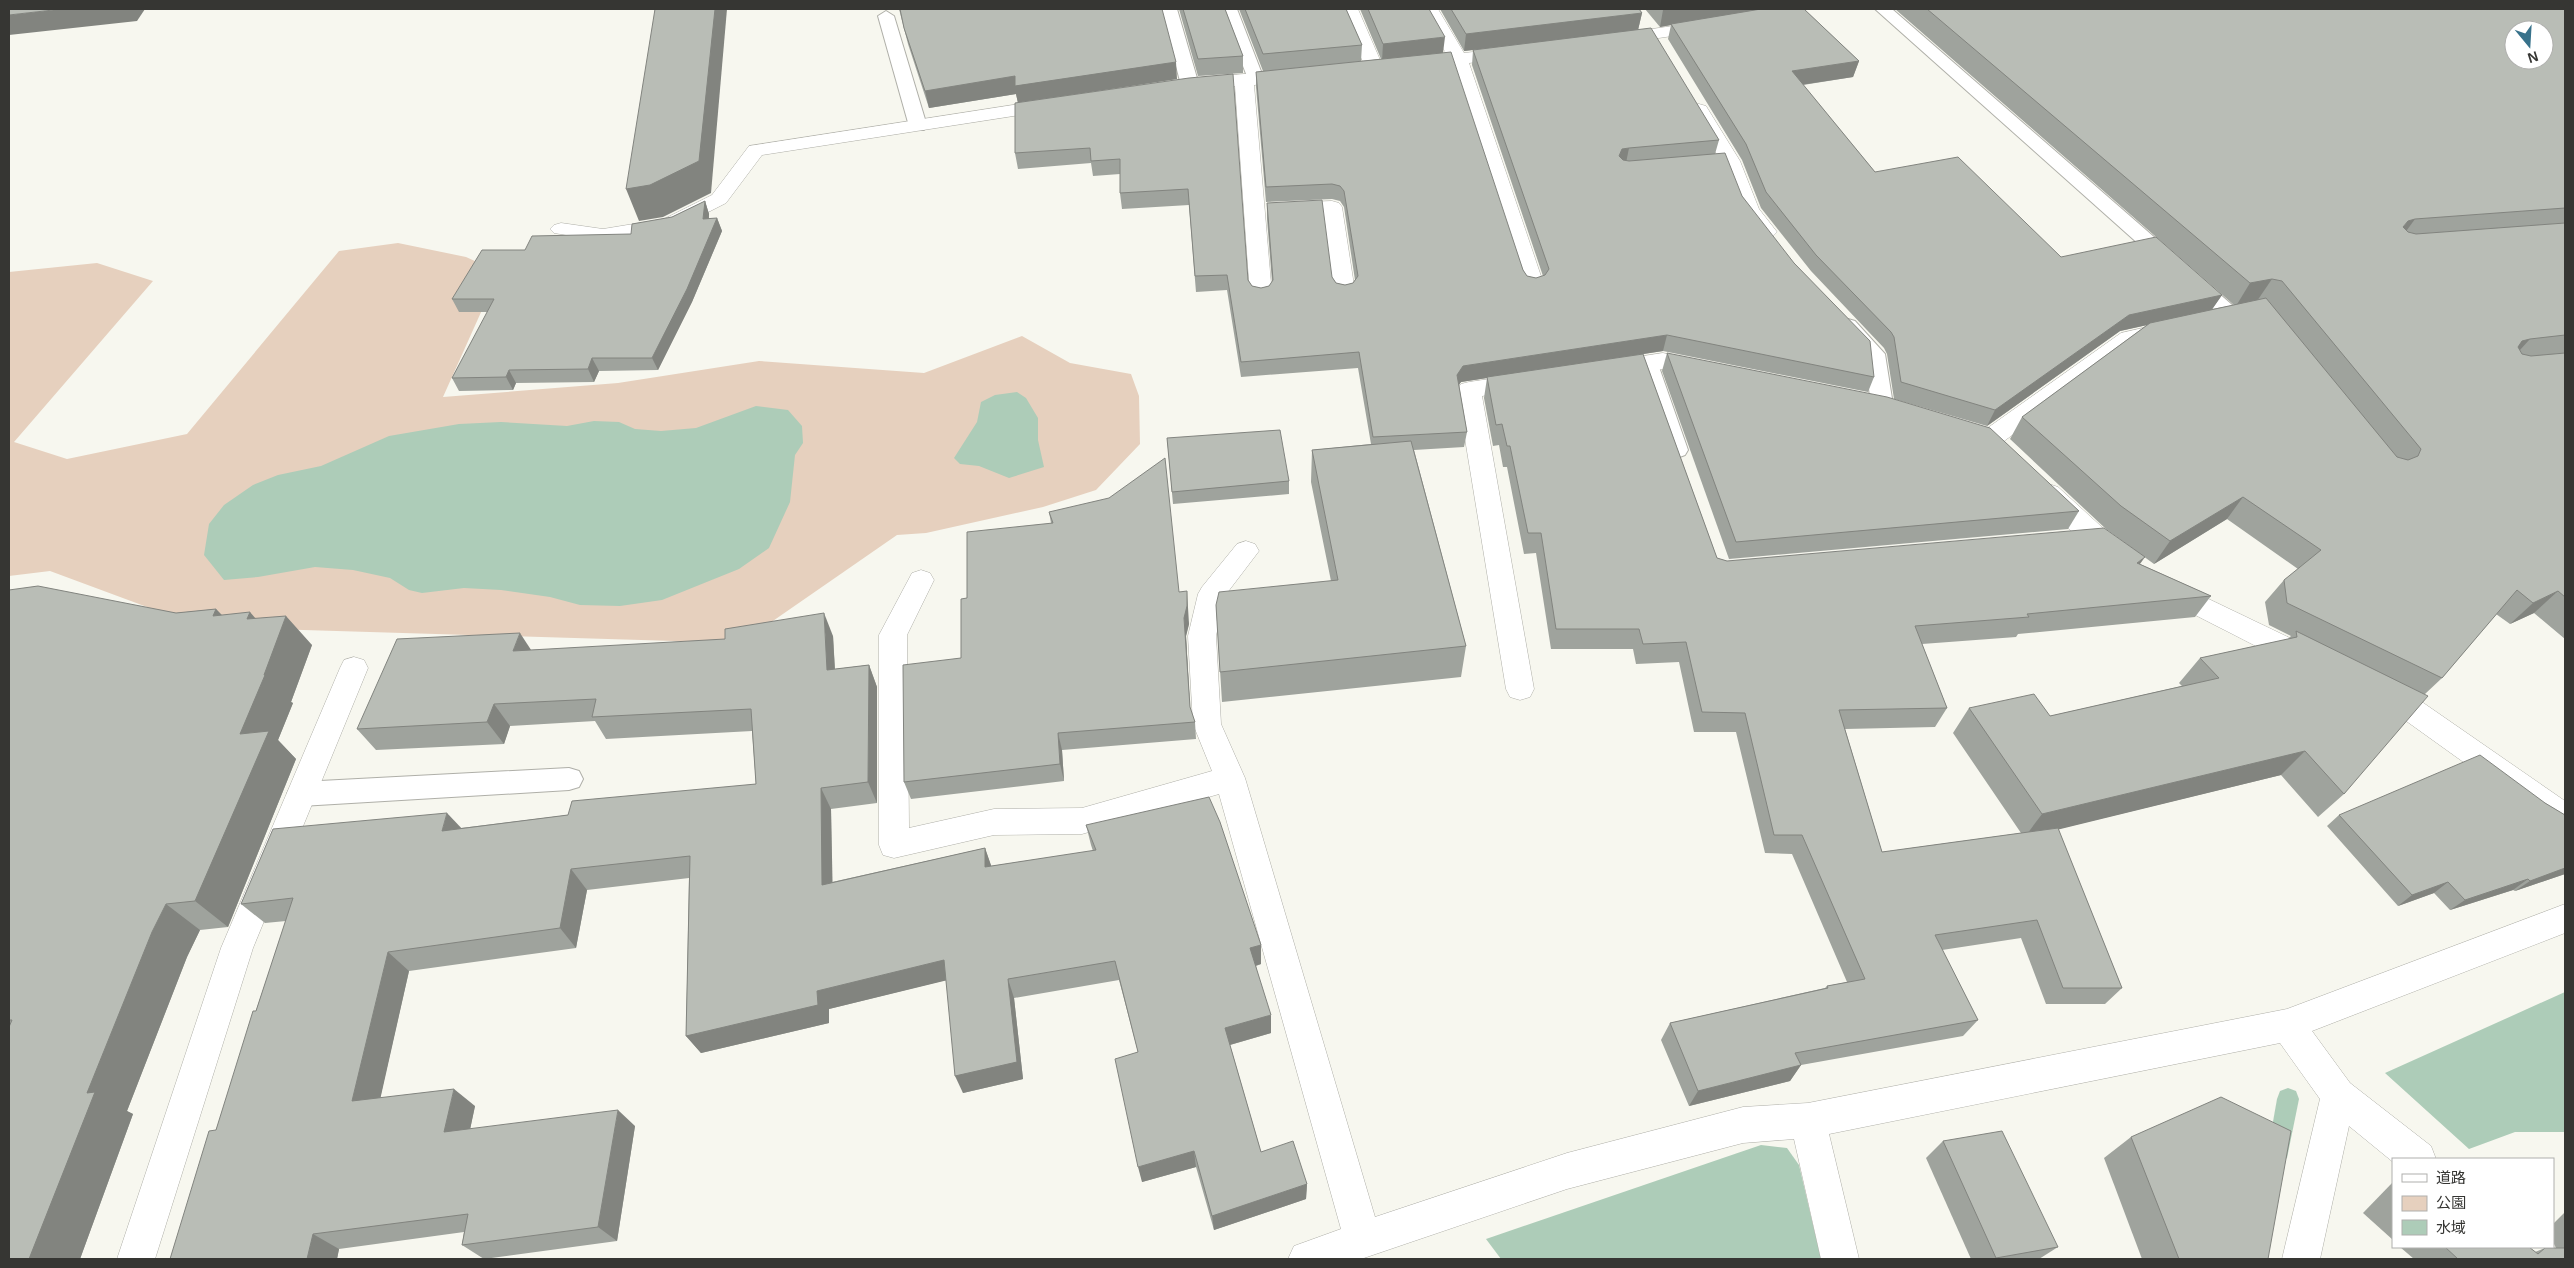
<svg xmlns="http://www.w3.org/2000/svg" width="2574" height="1268" font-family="Helvetica,'Noto Sans JP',sans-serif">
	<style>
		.green { fill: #e6d0be }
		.water { fill: #adccb8 }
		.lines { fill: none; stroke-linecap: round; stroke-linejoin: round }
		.stream { fill: #adccb8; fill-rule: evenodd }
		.service-casing { stroke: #afafa8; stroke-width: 2 }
		.minor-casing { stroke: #afafa8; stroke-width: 1 }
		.service { fill: #fff; fill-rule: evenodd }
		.minor { fill: #fff; fill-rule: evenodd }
		.wall { fill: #9fa39d }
		.shaded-wall { fill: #82847f }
		.building { fill: #b9bdb6; stroke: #82847f; fill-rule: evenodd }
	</style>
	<rect width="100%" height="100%" fill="#f7f7ef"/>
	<path class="green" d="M398,243L466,257L499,272L443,397L618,383L759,361L924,373L1022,336L1070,363L1131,374L1139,396L1140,444L1096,490L1043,507L926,533L897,535L741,643L201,627L50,571L9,576V272L97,263L153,281L14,442L67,459L187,434L339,251Z"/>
	<g class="water">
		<path d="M1017,392L1026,398L1038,418V440L1044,467L1009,478L979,466L960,464L954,458L977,422L981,402L995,395Z"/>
		<path d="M756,406L788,410L802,426L803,443L795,455L790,502L769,548L739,569L662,600L620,606L580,605L550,597L501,590L464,588L422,593L409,590L390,578L353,570L315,567L258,577L224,580L204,555L209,524L224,505L253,485L278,475L321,466L389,436L459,424L501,422L567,426L594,421L619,422L635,429L661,431L696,428Z"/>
		<path d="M2565,992V1132H2515L2469,1149L2385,1073Z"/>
		<path d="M1761,1145L1787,1148L1799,1165L1821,1259H1501L1486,1239Z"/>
	</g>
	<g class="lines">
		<path class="stream" d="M2288,1088L2296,1091L2299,1099L2287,1158L2279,1161L2271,1158L2268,1150L2277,1099L2280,1091Z"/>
		<defs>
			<g id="service">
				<path d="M1161,9H1177L1199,85L1196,89H1184L1181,85Z"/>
				<path d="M1221,9H1237L1264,79L1262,83H1250L1248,79Z"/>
				<path d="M1875,9H1892L2239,311L2242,316L2239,321L2232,322L2225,321Z"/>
				<path d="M886,11L894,16L927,126L924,130H912L909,126L878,16Z"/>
				<path d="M1848,319L1855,321L1885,354L1893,405L1890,410L1882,412L1874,410L1871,405L1865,356L1838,326L1841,321Z"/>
				<path d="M1647,357L1654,359L1658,364L1688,450L1685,455L1677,458L1669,455L1666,450L1636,364L1640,359Z"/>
				<path d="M569,768L579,771L583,779L579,787L569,790L301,806L291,802L287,794L291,786L301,782Z"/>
			</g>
			<g id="minor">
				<path d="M1340,9H1358L1384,69L1382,73H1368L1366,69Z"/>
				<path d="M1420,9H1438L1464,53L1509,48L1515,49L1518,53L1515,57L1509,58L1469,63L1544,285L1541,290L1533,292L1525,290L1522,285L1451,65L1417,70L1410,68L1408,64L1410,60L1447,55Z"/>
				<path d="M1707,21L1713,22L1716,26L1713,30L1618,44L1612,43L1609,39L1612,35L1618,34Z"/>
				<path d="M1292,70L1299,72L1301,76L1299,80L1254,85L1272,295L1269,300L1261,302L1253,300L1250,295L1235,86L1196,90L1189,88L1187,84L1189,80L1196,78Z"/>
				<path d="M1052,99L1059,101L1062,105L1059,109L762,155L726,203L677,228L603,241L554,233L550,229L554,225L561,223L603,229L664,219L712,195L749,146Z"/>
				<path d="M1699,104L1706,106L1740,161L1759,209L1777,232L1773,236C1743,244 1730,181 1720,160C1711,143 1699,127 1689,110L1692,106Z"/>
				<path d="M1332,201L1339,203L1342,207L1355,292L1352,297L1344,299L1336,297L1333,292L1323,214L1279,213L1276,209L1279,205L1286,203Z"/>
				<path d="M2165,323L2173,325L2176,330L2173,335L2136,344L2000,444L1991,446L1982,444L1979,438L1982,432L2121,333Z"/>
				<path d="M1663,353L1709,364L1713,369L1709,374L1701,377L1663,369L1611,377L1603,374L1599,369L1603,364L1611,361Z"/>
				<path d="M1524,374L1532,376L1536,382L1532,388L1482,396L1534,689L1530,697L1520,700L1510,697L1506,689L1457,390L1461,384L1469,382Z"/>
				<path d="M2049,484L2058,487L2105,530L2125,545L2129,552L2125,559C2119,561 2113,562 2107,559C2082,546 2060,519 2040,499L2036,493L2040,487Z"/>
				<path d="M1246,541L1255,544L1259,551L1224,597L1216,636L1221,724L1245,778L1375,1217L1567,1153L1743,1107L1808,1103L2287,1009L2565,904V933L2312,1031L2350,1083L2431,1146L2436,1159H2393V1162L2349,1126L2320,1259H2282L2320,1099L2280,1043L1829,1134L1859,1259H1821L1794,1139L1743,1143L1567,1189L1361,1259H1288L1294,1246L1341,1229L1219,794L1082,834L994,835L894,858L883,855L879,845V635L912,573L921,570L930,573L934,580L907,635L909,828L994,809L1082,808L1212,771L1193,724L1188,636L1198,594L1202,587L1237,544Z"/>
				<path d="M2169,580L2317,651L2321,659L2317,667L2307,670L2297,667L2160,597L2156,590L2160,583Z"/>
				<path d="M354,657L364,660L368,668L253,948L155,1259H117L221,948L340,668L344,660Z"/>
				<path d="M2380,683L2422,702L2565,801V831L2554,827L2402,718L2370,702L2366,694L2370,686Z"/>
			</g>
		</defs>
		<use href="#service" class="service-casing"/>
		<use href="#minor" class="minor-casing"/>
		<use href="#service" class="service"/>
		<use href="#minor" class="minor"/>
	</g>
	<g class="wall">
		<path d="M899,9L1177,79L1018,103L1016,94L929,108L908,44Z"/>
		<path d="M1179,9H1225L1243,56V73L1198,76Z"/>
		<path d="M1239,9H1346L1362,45L1361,61L1381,59L1360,9H1429L1443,53L1523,270L1527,276L1536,278L1543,276L1472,65L1473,50L1464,51L1440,9H1639L1642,13L1638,30L1719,140L1715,154L1742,196L1874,377L1868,392L1663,351L1643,354L1717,558L1727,561L2140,564L2211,596L2195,617L2018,634L2016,637L1922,644L1947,708L1935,727L1845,729L1882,852L2021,833L1953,733L1969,708L2050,716L2182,686L2179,683L2200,658L2288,639L2291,636L2269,625L2265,602L2284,580L2298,569L2227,519L2154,564L2106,529L2010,439L2022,417L2147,325L2120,331L1987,426L1894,399L1887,354L1884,348L1811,271L1761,208L1742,160L1668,39L1671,25L1660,27L1645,9H1804L1859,61L1853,77L1803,85L1875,172L2061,257L2222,295L2212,309L2234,305L1895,9H2565V639L2534,613L2510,624L2496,614L2442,678L2425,694L2344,794L2318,817L2281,775L2058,829L2122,988L2105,1004H2046L2021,938L1942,950L1978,1020L1963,1036L1801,1065L1790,1081L1689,1106L1661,1040L1670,1023L1825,988L1827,986L1847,982L1792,854L1765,853L1736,732H1694L1679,662L1636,664L1633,649H1551L1536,553L1524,554L1507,467H1503L1499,445L1493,446L1484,398L1487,378L1461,382L1459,385L1467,432L1464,447L1414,450L1466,646L1461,677L1222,702L1216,605L1331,581L1311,482L1312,450L1371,444L1358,368L1241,377L1227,290L1196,292L1189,205L1122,209L1120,193V174L1093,176L1091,163L1018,169L1015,153L1189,78L1248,280L1252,286L1261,288L1269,286L1272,282L1267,219V203L1332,277L1336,283L1345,285L1353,283L1355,280L1344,207L1340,201L1332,199L1266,202L1256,87V72L1263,71Z"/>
		<path d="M705,201L709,214V219L717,218L722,231L692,302L658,370L599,371L594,382L516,383L513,390L459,391L452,378L488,312H459L452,299L525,250L631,234L672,217Z"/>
		<path d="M1667,353L2079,511L2068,529L1729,559L1662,371Z"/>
		<path d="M1167,438L1289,481V494L1173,504Z"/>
		<path d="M1049,512L1179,592L1189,624L1186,636L1190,709L1195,722L1196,739L1062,750L1064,781L911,799L904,782L961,658L967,598L1051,523Z"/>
		<path d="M9,590L176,613L216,609L222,615L256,619L312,645L291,702L293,703L278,740L296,759L228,927L200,930L187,957L127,1111L133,1114L80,1259H9Z"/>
		<path d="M833,636L835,669L869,665L877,687V803L831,809L832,882L985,848L991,866L1093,851L1091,845L1086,825L1261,945V964L1256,966L1271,1033L1230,1045L1261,1152L1307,1184L1306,1199L1214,1230L1196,1167L1142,1182L1138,1052L1119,980L1014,998L1023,1079L963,1093L946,980L829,1009V1023L701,1053L686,1036L689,878L587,890L576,948L409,971L380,1098L475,1106L470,1129L635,1126L617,1241L484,1259L462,1245L464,1232L339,1249L337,1259H170L216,1130L286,921L265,923L241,904L461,828L568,815L756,784L752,731L606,739L595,721L510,726L504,744L376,750L357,729L531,650Z"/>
		<path d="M2545,803L2565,815V874L2515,891L2513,890L2450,910L2434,893L2398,906L2327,826L2339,815Z"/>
		<path d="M2131,1137L2268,1259H2142L2104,1158Z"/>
		<path d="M1943,1141L2058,1247L2039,1259H1971L1926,1158Z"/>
		<path d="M2393,1182V1240L2363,1213Z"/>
		<path d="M2565,1212V1259H2414L2400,1247H2529L2535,1252L2545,1248H2556L2554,1244H2553V1224Z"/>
	</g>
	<g class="shaded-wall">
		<path d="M62,9H145L137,21L9,35V15Z"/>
		<path d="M715,9H727L711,193L663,217L639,221L626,189Z"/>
		<path d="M1673,9H1772L1671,24V25L1660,27L1663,10Z"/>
		<path d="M1642,13L1638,30L1464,51L1466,34Z"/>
		<path d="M1445,37L1443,53L1382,61L1383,44Z"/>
		<path d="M1859,61L1853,77L1787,87L1792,71Z"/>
		<path d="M1176,62L1177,79L1018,103L1016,94L929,108L925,91L1015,76Z"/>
		<path d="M1629,148L1626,163L1619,156L1622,149Z"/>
		<path d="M705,201L709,214L708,232L703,219Z"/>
		<path d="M717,218L722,231L692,302L658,370L652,358Z"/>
		<path d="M2415,219L2399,241L2391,243L2408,221Z"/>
		<path d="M2272,279L2257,301L2236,306L2250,283Z"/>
		<path d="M2222,295L2211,311L2120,331L1987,426L1995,410L2129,315Z"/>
		<path d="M1667,335L1663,351L1461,382L1455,390L1457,375L1463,366Z"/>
		<path d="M2530,339L2510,361L2503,364L2522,341Z"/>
		<path d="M592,358L599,371L594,382L588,369Z"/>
		<path d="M509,370L516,383L513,390L506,377Z"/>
		<path d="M2243,497L2227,519L2154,564L2170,541Z"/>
		<path d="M2145,557L2130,578L2137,563Z"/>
		<path d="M1187,591L1189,624L1186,636L1191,724L1184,618Z"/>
		<path d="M2558,591L2534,613L2510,624L2533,603Z"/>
		<path d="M216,609L243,638L213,616Z"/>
		<path d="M250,612L276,642L286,616L312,645L291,702L293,703L278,740L296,759L228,927L195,901L240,734L264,675L247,619Z"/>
		<path d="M824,613L833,636L836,692L827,670Z"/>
		<path d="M520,633L535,656L513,651Z"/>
		<path d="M869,665L877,687V803L868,782Z"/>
		<path d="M494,704L510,726L504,744L487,722Z"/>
		<path d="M1058,733L1062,750L1064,781L1060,764Z"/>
		<path d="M2305,751L2281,775L2024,838L2042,814Z"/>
		<path d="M821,788L831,809L833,905L822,885Z"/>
		<path d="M447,813L466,833L442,831Z"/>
		<path d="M985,848L992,868L985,867Z"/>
		<path d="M2565,868V874L2515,891L2530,881Z"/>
		<path d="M571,869L587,890L576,948L560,928Z"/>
		<path d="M2528,879L2513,890L2450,910L2465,900Z"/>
		<path d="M2448,882L2434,893L2398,906L2412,895Z"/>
		<path d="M166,904L200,930L187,957L127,1111L133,1114L80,1259H29L87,1093L152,932Z"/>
		<path d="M1261,945V964L1251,967L1250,948Z"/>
		<path d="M388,952L409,971L376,1118L352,1101Z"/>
		<path d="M944,960L952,979L829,1009V1023L701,1053L686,1036L817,991Z"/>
		<path d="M1008,979L1014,998L1023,1079L963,1093L955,1076Z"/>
		<path d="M1271,1015V1033L1226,1046L1225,1028Z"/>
		<path d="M1801,1065L1790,1081L1689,1106L1698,1091Z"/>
		<path d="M454,1089L475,1106L466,1149L444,1132Z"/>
		<path d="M618,1110L635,1126L617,1241L598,1227Z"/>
		<path d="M1194,1151L1196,1167L1142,1182L1138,1167Z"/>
		<path d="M1307,1184L1306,1199L1214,1230L1212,1216Z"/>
		<path d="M313,1234L339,1249L337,1259H307Z"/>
	</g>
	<g class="building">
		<path d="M9,9H62L9,15Z"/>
		<path d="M655,9H715L699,161L650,185L626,189Z"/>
		<path d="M900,9H1162L1176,62L1015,86V76L925,91L904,28Z"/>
		<path d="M1183,9H1225L1243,56L1198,59Z"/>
		<path d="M1245,9H1346L1362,45L1263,54Z"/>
		<path d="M1368,9H1429L1445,37L1383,44Z"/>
		<path d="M1451,9H1639L1642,13L1466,34Z"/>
		<path d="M1761,9H1804L1859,61L1792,71L1875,172L1958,157L2061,257L2156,237L2222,295L2129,315L1995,410L1901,382L1894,337L1891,332L1816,255L1766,192L1746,144L1671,24Z"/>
		<path d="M1927,9H2565V208L2415,219L2408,221L2403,227L2408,232L2416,234L2565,223V335L2530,339L2522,341L2518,347L2522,354L2531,356L2565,353V597L2558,591L2533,603L2517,590L2442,678L2287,603L2284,580L2321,550L2243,497L2170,541L2121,506L2022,417L2150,323L2266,298L2397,457L2408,460L2418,456L2421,449L2282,281L2272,279L2250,283ZM2514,30H2544V60H2514Z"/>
		<path d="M1651,28L1719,140L1629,148L1622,149L1619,156L1623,160L1629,161L1725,153L1742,196L1794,263L1870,341L1874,377L1667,335L1463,366L1457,375L1467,432L1373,437L1359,352L1241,362L1227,275L1195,276L1188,189L1120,193V159L1091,161L1090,148L1015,153V103L1189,78L1233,74L1248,280L1252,286L1261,288L1269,286L1273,280L1267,203L1322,200L1332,277L1336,283L1345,285L1353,283L1358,276L1344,191L1340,186L1332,184L1266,187L1256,72L1451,52L1523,270L1527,276L1536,278L1545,275L1549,269L1473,50Z"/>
		<path d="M705,201L703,219L717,218L687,289L652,358H592L588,369L509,370L506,377L452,378L494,299H452L482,250H525L532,236L631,234L632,224L672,217Z"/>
		<path d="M1667,353L1887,397L1990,428L2079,511L1736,542Z"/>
		<path d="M1643,354L1717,558L1727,561L2104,528L2145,557L2137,563L2211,596L2027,614L2029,617L1915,626L1947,708L1839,710L1882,852L2058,828L2122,988H2063L2037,920L1935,935L1978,1020L1795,1053L1801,1065L1698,1091L1670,1023L1828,988L1827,986L1865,979L1802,835H1774L1745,713L1702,712L1686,642L1643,644L1639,629H1556L1541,533H1528L1510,446H1507L1502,424L1496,425L1487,377Z"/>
		<path d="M1280,430L1289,481L1172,492L1167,438Z"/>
		<path d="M1411,441L1466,646L1220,672L1216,605L1219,592L1338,580L1312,450Z"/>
		<path d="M1165,458L1179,592L1187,591V606L1184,618L1190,707L1195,722L1058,733L1060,764L904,782L903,665L961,658V599L967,598V532L1053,523L1049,512L1109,498Z"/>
		<path d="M38,586L176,613L216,609L213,616L250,612L247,619L286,616L264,675H265L240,734L269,731L195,901L166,904L152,932L87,1093L95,1092L29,1259H9V1027L12,1020H9V590Z"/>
		<path d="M824,613L827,670L869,665L868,782L821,788L822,885L985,848V867L1096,850L1086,825L1209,797L1220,822L1261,945L1250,948L1271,1015L1225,1028L1261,1152L1293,1141L1307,1184L1212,1216L1194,1151L1138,1167L1115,1059L1138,1052L1115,961L1008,979L1017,1062L955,1076L944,960L817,991L818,1005L686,1036L690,856L571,869L560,928L388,952L352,1101L454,1089L444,1132L618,1110L598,1227L462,1245L468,1214L313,1234L307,1259H170L209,1131L216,1130L253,1011H256L293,898L241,904L273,829L447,813L442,831L568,815L572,801L756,784L751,709L592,717L596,699L494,704L487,722L357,729L397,639L520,633L513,651L725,639V629Z"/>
		<path d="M2296,631L2428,696L2344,794L2305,751L2042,814L1969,708L2034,694L2050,716L2219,678L2200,658L2297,637Z"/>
		<path d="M2480,755L2545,803L2565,815V868L2530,881L2528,879L2465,900L2448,882L2412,895L2339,815Z"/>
		<path d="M2221,1097L2291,1131L2268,1259H2179L2131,1137Z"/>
		<path d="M2002,1131L2058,1247L1996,1258L1943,1141Z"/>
		<path d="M2445,1247H2529L2538,1254L2545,1248H2565V1259H2458Z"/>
	</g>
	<rect width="2574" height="1268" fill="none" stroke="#363633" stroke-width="20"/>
	<rect x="2392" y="1158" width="162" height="90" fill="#ffffff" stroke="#afafad"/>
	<rect x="2402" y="1174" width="25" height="8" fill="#ffffff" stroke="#afafad"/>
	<text x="2436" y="1183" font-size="15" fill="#363633">道路</text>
	<rect x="2402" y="1196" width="25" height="15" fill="#e6d0be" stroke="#afafad"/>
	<text x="2436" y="1208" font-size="15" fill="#363633">公園</text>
	<rect x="2402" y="1220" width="25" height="15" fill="#adccb8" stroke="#afafad"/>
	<text x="2436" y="1233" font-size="15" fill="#363633">水域</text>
	<g transform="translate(2529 45) rotate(162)"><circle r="24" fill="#ffffff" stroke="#afafad"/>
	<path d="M0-4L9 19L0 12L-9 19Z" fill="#38728b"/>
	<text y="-8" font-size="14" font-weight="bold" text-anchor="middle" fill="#363633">N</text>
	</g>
</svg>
